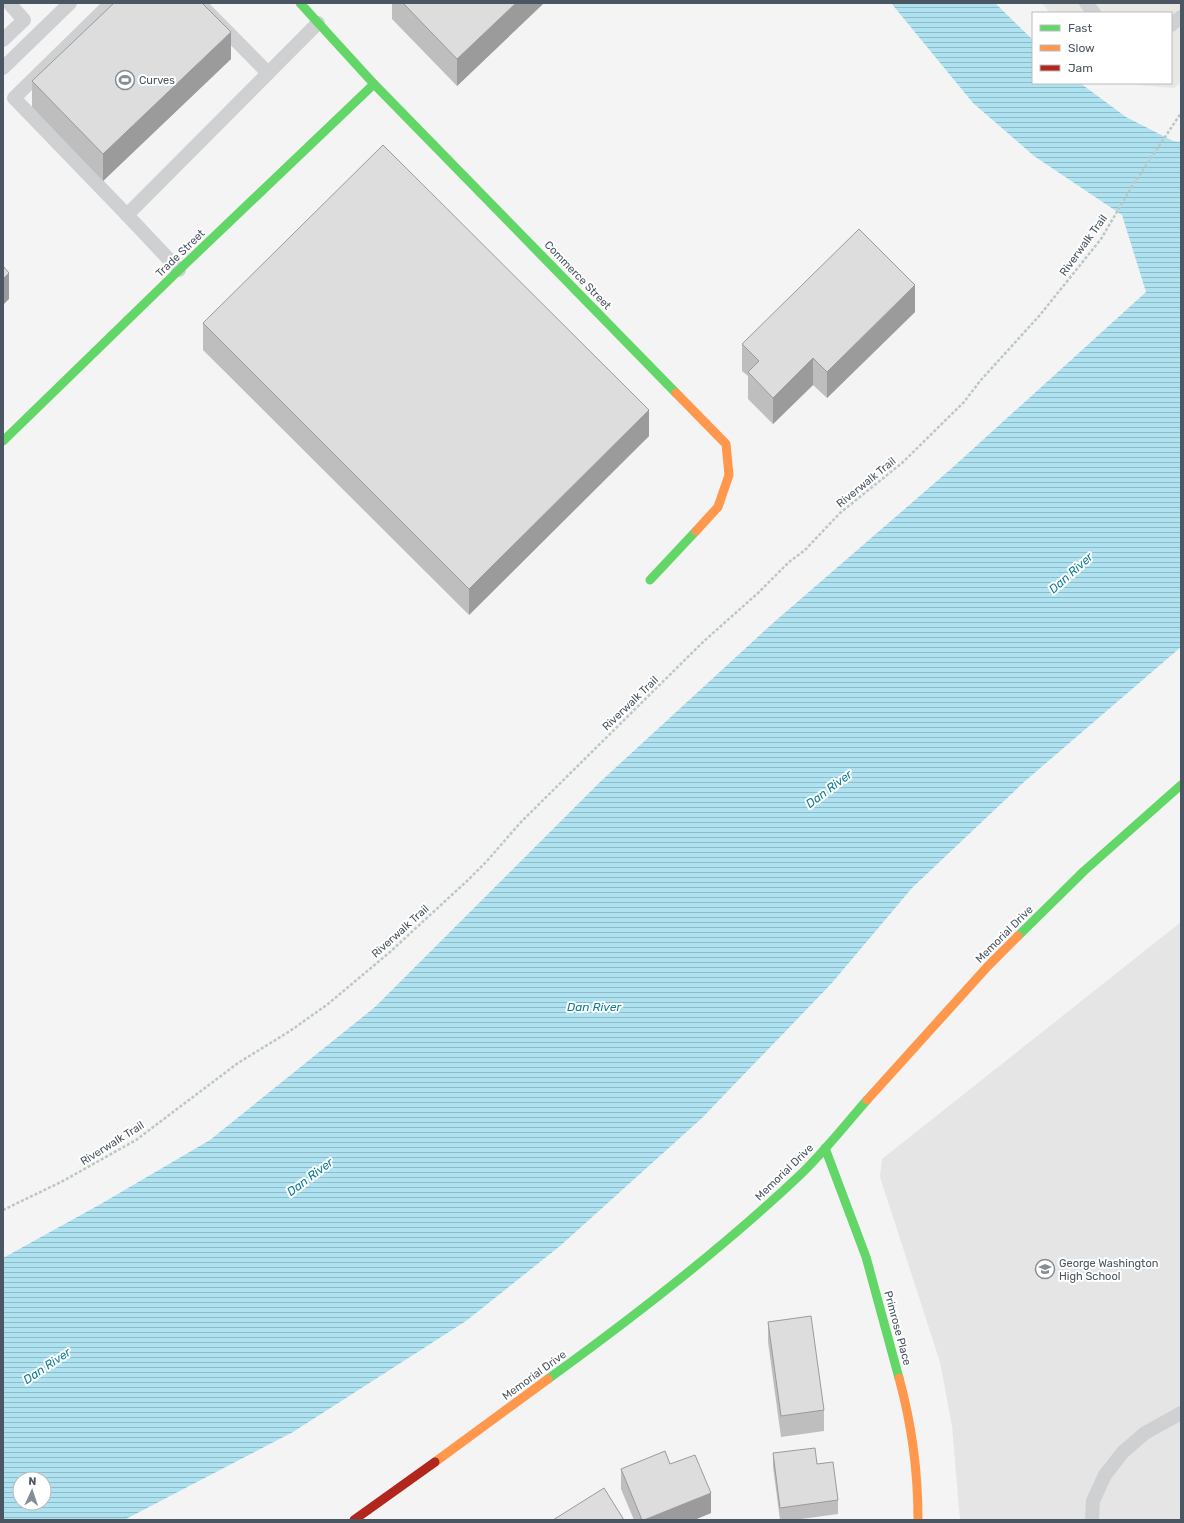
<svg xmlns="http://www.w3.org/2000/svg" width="1184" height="1523" font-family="Rubik,sans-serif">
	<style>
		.commercial { fill: #e8e7e3 }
		.education { fill: #e6e5e6 }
		.water { fill: url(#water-rules); fill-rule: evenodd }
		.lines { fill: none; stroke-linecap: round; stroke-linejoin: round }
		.path { stroke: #bcc7c4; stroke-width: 2.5; stroke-dasharray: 3 2; stroke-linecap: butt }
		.lane { stroke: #ced0d2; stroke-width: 14 }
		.fast { stroke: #63d668; stroke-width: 9 }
		.slow { stroke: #ff974d; stroke-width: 9 }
		.jam { stroke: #b3261e; stroke-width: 9 }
		.wall { fill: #bebebf }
		.shaded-wall { fill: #9b9b9b }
		.building { fill: #ddddde; stroke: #9b9b9b }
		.labels { text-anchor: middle; stroke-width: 4; stroke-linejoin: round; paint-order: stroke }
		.poi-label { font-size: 11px; fill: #4a5661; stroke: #fff; text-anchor: start }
		.street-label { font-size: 11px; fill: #4a5661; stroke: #fff }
		.water-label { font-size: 12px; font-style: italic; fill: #0c7c9b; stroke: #fff }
	</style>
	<defs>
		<pattern id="water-rules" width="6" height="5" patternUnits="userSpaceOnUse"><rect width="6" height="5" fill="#aee2f0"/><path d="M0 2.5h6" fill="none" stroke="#90bac6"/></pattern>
	</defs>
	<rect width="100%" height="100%" fill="#f4f4f4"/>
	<path class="commercial" d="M1042,3H1181V82L1174,88L1137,85L1134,83H1171V13H1050Z"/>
	<path class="education" d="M1181,922V1520H960L952,1426L940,1362L880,1177L882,1159Z"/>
	<path class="water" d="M891,3H995L1033,40V83H1080L1126,117L1173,141L1181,142V647L1024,782L912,888L831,984L702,1118L560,1246L466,1321L293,1432L124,1520H3V1258L99,1205L210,1140L375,1007L600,782L773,623L952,468L1146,292L1122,215L1034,156L973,103ZM20,1479H44V1503H20Z"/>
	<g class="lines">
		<path class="path" d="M3,1210L63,1181L136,1140L238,1063L290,1031L328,1004L390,952L468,880L486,862L521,822L703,642L758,593L789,562L805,550L840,513L902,463L964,402L980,381L1040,315L1101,239L1131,188L1181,113"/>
		<g class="lane">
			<path d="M111,3L14,98L127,215L318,23"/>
			<path d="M199,3L268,73"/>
			<path d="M1086,3L1094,13"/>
			<path d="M1171,25L1181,17"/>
			<path d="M3,40L24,20L9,3"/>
			<path d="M3,68L70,3"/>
			<path d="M127,215L179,270"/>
			<path d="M1092,1520L1093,1501L1105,1475L1123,1452L1145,1433L1181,1413"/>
		</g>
		<g class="fast">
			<path d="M300,3L374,84L676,393"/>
			<path d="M3,441L179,270L374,84"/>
			<path d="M650,580L696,531"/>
			<path d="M1018,936L1084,871L1181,785"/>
			<path d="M825,1148L866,1257L899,1378"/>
			<path d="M548,1379C635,1316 722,1249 800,1175C824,1152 845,1125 867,1100"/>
		</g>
		<g class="slow">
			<path d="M676,393L726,444L729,475L718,507L696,531"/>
			<path d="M867,1100L988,966L1018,936"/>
			<path d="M899,1378C912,1425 918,1472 918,1520"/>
			<path d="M435,1462L548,1379"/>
		</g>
		<path class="jam" d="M354,1520L435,1462"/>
	</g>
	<g class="wall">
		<path d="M392,3H544L457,86L392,19Z"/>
		<path d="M231,59L103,181L32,107V81Z"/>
		<path d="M915,312L827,398L813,385L773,424L748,399V376L742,371V344Z"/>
		<path d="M203,323L649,436L469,615L203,350Z"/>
		<path d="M768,1322L824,1410V1431L781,1437L768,1342Z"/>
		<path d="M773,1453L817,1464L838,1500V1514L794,1520H780L773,1467Z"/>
		<path d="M670,1464L711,1513L694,1520H634L621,1489V1469Z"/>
	</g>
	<g class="shaded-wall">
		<path d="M516,3H544L457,86V59Z"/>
		<path d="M231,32V59L103,181V154Z"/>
		<path d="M9,273V299L3,305V279Z"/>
		<path d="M915,285V312L827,398V372Z"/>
		<path d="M813,358V385L773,424V398Z"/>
		<path d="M649,410V436L469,615V589Z"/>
		<path d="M711,1493V1513L694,1520H644Z"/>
	</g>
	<g class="building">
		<path d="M114,3H202L231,32L103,154L32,81Z"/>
		<path d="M403,3H516L457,59Z"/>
		<path d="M383,145L649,410L469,589L203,323Z"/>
		<path d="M859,229L915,285L827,372L813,358L773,398L748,372L759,361L742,344Z"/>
		<path d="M3,266L9,273L3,279Z"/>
		<path d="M811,1316L824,1410L781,1416L768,1322Z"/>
		<path d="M815,1448L817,1464L833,1462L838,1500L780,1508L773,1453Z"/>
		<path d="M665,1451L670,1464L695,1455L711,1493L644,1520H642L621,1469Z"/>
		<path d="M604,1488L624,1520H553Z"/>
	</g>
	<defs>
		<symbol id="stadium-ring" viewBox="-11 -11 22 22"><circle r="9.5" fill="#fff" stroke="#868d94" stroke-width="1.5"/><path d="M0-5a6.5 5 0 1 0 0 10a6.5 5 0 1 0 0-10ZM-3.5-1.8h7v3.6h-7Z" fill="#868d94"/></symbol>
		<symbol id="school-ring" viewBox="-11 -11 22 22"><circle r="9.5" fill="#fff" stroke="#868d94" stroke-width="1.5"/><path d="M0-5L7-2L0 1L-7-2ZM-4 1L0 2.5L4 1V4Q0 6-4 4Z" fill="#868d94"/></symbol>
	</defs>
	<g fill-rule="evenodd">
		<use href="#stadium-ring" x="114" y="69" width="22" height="22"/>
		<use href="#school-ring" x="1034" y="1258" width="22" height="22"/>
	</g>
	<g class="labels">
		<g class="poi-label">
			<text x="139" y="84">Curves</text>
			<text x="1059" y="1267">George Washington<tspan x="1059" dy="13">High School</tspan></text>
		</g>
		<g class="street-label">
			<text transform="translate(1083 245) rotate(-54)" y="4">Riverwalk Trail</text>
			<text transform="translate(180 253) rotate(-44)" y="4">Trade Street</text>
			<text transform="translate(578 275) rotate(46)" y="4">Commerce Street</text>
			<text transform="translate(866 482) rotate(-39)" y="4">Riverwalk Trail</text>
			<text transform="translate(630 703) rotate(-44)" y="4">Riverwalk Trail</text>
			<text transform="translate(400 931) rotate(-42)" y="4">Riverwalk Trail</text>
			<text transform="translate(1004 934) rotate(-45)" y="4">Memorial Drive</text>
			<text transform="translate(112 1143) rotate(-32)" y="4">Riverwalk Trail</text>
			<text transform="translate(784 1172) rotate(-44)" y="4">Memorial Drive</text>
			<text transform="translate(898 1328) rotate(75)" y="4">Primrose Place</text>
			<text transform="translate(534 1375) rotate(-36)" y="4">Memorial Drive</text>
		</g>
		<g class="water-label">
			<text transform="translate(1071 573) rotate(-42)" y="4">Dan River</text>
			<text transform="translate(829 789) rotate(-37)" y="4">Dan River</text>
			<text x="594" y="1011">Dan River</text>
			<text transform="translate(310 1177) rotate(-37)" y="4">Dan River</text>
			<text transform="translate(47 1366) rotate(-34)" y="4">Dan River</text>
		</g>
	</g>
	<rect width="1184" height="1523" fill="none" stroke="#4a5661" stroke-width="8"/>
	<rect x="1032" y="12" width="140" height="72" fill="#ffffff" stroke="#b7bbc0"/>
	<rect x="1040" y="25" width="20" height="6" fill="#63d668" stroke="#b7bbc0"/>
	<text x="1068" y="32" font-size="12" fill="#4a5661">Fast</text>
	<rect x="1040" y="45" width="20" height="6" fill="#ff974d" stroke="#b7bbc0"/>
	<text x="1068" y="52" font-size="12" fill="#4a5661">Slow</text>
	<rect x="1040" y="65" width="20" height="6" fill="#b3261e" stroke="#b7bbc0"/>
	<text x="1068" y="72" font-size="12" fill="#4a5661">Jam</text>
	<g transform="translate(32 1491) rotate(3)"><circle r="19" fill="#ffffff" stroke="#b7bbc0"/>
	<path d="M0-3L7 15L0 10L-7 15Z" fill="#868d94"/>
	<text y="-6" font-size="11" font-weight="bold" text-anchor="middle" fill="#4a5661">N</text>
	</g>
</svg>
